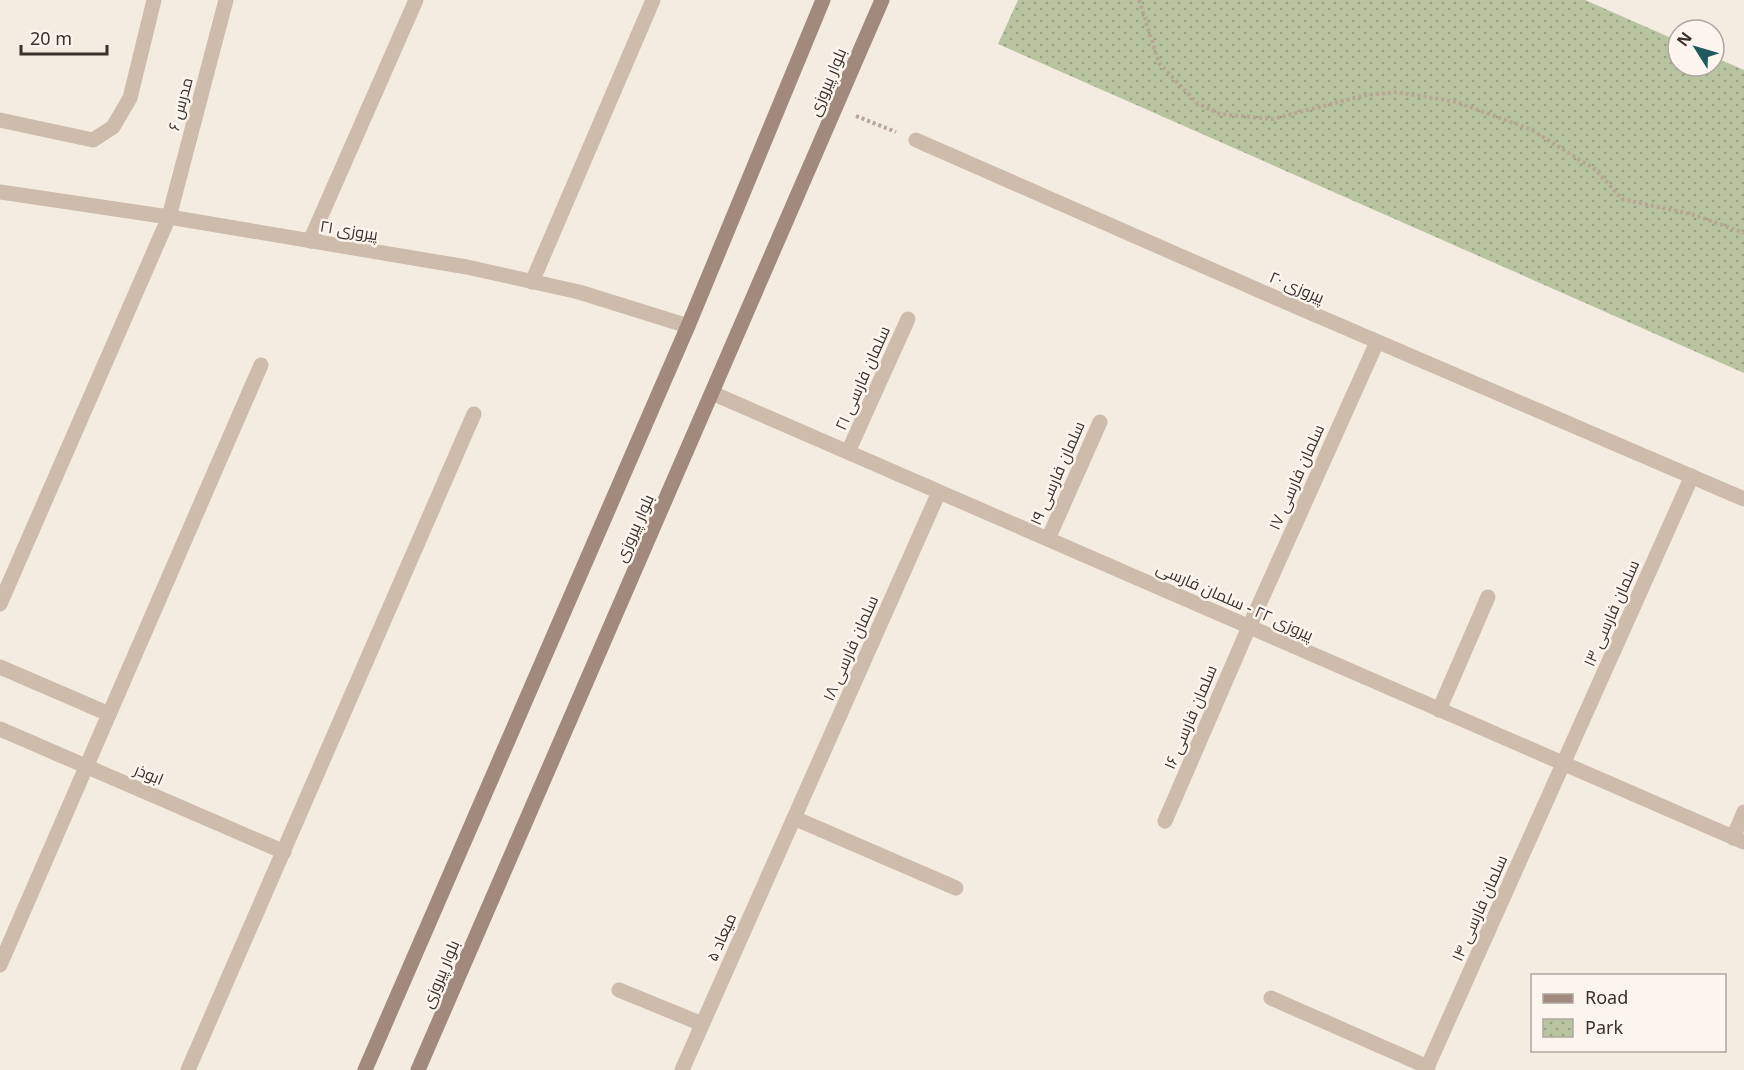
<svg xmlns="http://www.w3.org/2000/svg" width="1744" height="1070" font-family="'Noto Sans',Cairo,sans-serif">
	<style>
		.park { fill: url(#park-dots) }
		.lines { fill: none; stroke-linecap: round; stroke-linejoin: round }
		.path { stroke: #b9a596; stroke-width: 4; stroke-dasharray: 3 3; stroke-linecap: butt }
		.street { stroke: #cdbbac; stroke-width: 15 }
		.secondary { stroke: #a18a7d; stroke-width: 15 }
		.labels { text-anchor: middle; stroke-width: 5; stroke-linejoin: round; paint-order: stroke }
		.street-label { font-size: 16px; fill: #3b302b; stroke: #fbf5ee }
	</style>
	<defs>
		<pattern id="park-dots" width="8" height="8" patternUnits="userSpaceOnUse" patternTransform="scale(1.5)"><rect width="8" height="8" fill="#b8c4a0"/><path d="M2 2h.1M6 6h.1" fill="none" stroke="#97a083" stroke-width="1.8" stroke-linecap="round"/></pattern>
	</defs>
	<rect width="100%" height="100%" fill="#f4ebe1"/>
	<path class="park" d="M1018,0H1585L1678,41V66H1714V57L1744,70V373L998,44Z"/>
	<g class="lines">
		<g class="path">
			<path d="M1139,0L1159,63L1197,103L1220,114L1273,119L1366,95L1397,92L1457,102L1532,130L1596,170L1622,199L1695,215L1744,233"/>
			<path d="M856,116L896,132"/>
		</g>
		<g class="street">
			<path d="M0,120L93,140L113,127L130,98L154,0"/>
			<path d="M916,140L1283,301L1744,499"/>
			<path d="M0,192L169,217L467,267L579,292L688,326"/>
			<path d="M310,241L416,0"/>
			<path d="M532,282L653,0"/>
			<path d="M712,393L1744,842"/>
			<path d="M848,452L908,319"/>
			<path d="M1048,539L1100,422"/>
			<path d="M0,604L169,217L226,0"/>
			<path d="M0,667L109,714"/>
			<path d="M1439,710L1488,597"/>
			<path d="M0,729L284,852"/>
			<path d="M794,818L956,888"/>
			<path d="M1165,821L1249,627L1377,342"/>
			<path d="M1733,838L1744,812"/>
			<path d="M0,965L261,365"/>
			<path d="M619,990L702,1024"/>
			<path d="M1271,998L1428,1067"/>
			<path d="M188,1070L474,414"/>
			<path d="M682,1070L939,492"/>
			<path d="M1426,1070L1692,476"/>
		</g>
		<g class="secondary">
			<path d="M365,1070L688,326L823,0"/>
			<path d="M418,1070L882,0"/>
		</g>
	</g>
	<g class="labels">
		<g class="street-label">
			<text transform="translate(827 82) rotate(-67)" y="6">بلوار پیروزی</text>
			<text transform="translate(180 104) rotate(-75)" y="6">مدرس ۶</text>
			<text transform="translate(349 230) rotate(9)" y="6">پیروزی ۲۱</text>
			<text transform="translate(1297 287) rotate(23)" y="6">پیروزی ۲۰</text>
			<text transform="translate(862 378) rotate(-66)" y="6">سلمان فارسی ۲۱</text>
			<text transform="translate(1057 473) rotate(-66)" y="6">سلمان فارسی ۱۹</text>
			<text transform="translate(1296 477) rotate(-66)" y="6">سلمان فارسی ۱۷</text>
			<text transform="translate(634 528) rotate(-66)" y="6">بلوار پیروزی</text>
			<text transform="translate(1235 601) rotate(24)" y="6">پیروزی ۲۲ - سلمان فارسی</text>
			<text transform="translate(1611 613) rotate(-66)" y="6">سلمان فارسی ۱۳</text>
			<text transform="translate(850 648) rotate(-66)" y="6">سلمان فارسی ۱۸</text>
			<text transform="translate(1190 717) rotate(-67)" y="6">سلمان فارسی ۱۶</text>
			<text transform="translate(149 774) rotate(23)" y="6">ابوذر</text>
			<text transform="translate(1479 908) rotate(-66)" y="6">سلمان فارسی ۱۴</text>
			<text transform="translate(721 937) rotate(-66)" y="6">میعاد ۵</text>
			<text transform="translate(440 974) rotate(-67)" y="6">بلوار پیروزی</text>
		</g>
	</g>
	<rect x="1531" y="974" width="195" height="78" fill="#fbf5ee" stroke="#aea6a0" stroke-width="1.5"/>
	<rect x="1543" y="994" width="30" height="9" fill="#a18a7d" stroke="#aea6a0" stroke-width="1.5"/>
	<text x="1585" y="1004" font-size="18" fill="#3b302b">Road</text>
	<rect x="1543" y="1019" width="30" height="18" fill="url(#park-dots)" stroke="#aea6a0" stroke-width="1.5"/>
	<text x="1585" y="1034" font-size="18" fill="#3b302b">Park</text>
	<g transform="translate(1696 48) rotate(307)"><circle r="28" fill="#fbf5ee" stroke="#aea6a0" stroke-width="1.5"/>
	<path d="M0-4.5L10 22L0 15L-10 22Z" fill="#1f5a5e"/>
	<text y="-9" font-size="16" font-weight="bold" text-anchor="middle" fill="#3b302b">N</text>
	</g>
	<path d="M21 45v9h86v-9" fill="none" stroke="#3b302b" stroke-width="3"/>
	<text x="30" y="45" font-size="18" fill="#3b302b" stroke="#fbf5ee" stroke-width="4.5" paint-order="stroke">20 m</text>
</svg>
